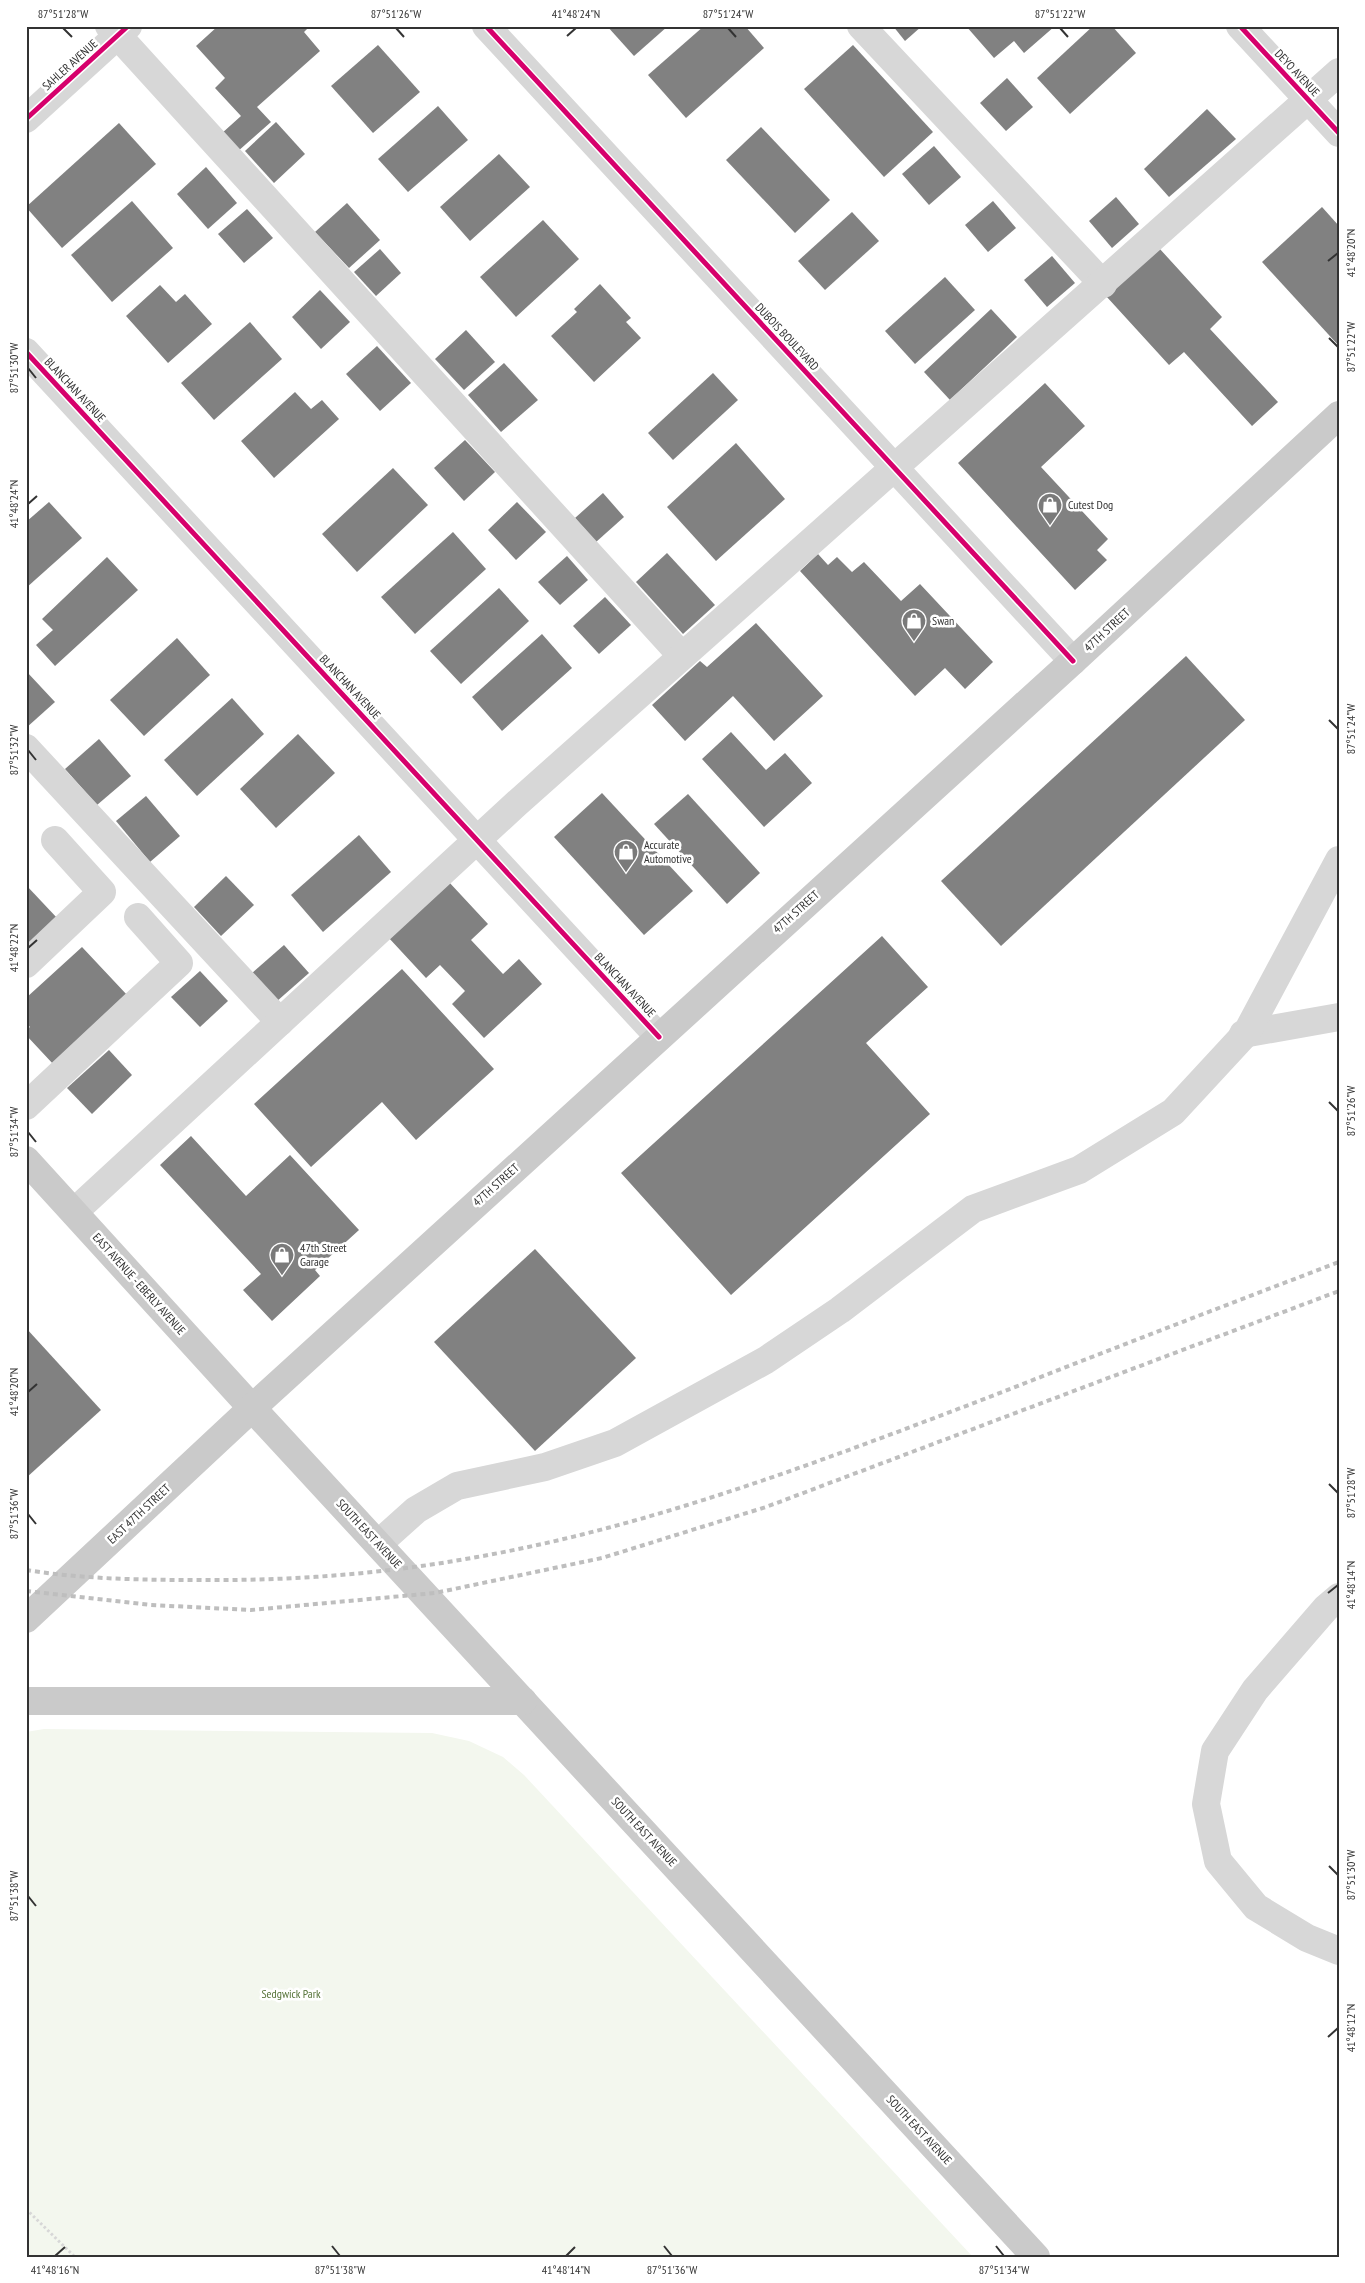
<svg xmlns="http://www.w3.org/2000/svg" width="1365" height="2283" font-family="'PT Sans Narrow',sans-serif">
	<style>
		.green { fill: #f3f7ee }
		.building { fill: #818181 }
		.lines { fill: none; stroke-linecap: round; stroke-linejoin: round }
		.path { stroke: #d7d7d7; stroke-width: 3; stroke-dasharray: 2.5 2.5; stroke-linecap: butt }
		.minor { stroke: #d7d7d7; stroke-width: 28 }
		.major { stroke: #cacaca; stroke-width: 28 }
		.rail { stroke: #bebebe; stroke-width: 4; stroke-dasharray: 5 4; stroke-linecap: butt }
		.cycleway-casing { stroke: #fff; stroke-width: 8 }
		.cycleway { stroke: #d6006c; stroke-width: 5 }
		.ticks { fill: none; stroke: #333; stroke-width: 2 }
		.labels { text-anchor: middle; stroke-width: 5; stroke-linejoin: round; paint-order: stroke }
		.street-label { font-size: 12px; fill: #333; stroke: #fff }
		.poi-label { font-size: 12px; fill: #333; stroke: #fff; text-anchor: start }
		.park-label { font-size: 12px; fill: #57743a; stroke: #fff }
		.neatline { fill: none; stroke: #333; stroke-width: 2 }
		.ticks-label { font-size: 12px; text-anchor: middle; fill: #333 }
	</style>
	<rect width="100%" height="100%" fill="#fff"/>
	<path class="green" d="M44,1729L432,1733L469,1741L503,1757L524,1775L973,2257H26V1732Z"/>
	<g class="building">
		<path d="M218,26H310L304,32L320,51L257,107L271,122L237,152L221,134L241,116L215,88L225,78L196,46Z"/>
		<path d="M607,26H668L634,56Z"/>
		<path d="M704,26H745L764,48L686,118L648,75Z"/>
		<path d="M893,26H922L905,41Z"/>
		<path d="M966,26H1055L1024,53L1014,41L994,58Z"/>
		<path d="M1093,26H1112L1136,53L1070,114L1037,78Z"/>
		<path d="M378,45L420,92L373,133L331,86Z"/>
		<path d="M853,45L933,132L884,177L804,89Z"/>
		<path d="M1007,78L1033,107L1006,131L980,103Z"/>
		<path d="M438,106L468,140L408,192L378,159Z"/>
		<path d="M1207,109L1236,139L1169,197L1144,169Z"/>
		<path d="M276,122L305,154L274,183L245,151Z"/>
		<path d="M119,123L156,164L62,248L26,207Z"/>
		<path d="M761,127L830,200L795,233L726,160Z"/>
		<path d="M934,146L961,177L929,205L902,174Z"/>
		<path d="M499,154L530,187L470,241L440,207Z"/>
		<path d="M206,167L237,203L208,229L177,194Z"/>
		<path d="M1116,197L1139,224L1112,248L1089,221Z"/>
		<path d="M132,201L173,248L112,302L71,255Z"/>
		<path d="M993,201L1016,228L988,252L965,225Z"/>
		<path d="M347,203L380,240L349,268L315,232Z"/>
		<path d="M1322,207L1339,226V346L1262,262Z"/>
		<path d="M247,209L273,238L244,263L218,234Z"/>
		<path d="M852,212L879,241L825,290L798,261Z"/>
		<path d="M543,220L579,259L516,317L480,277Z"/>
		<path d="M1159,248L1222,317L1210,329L1278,402L1252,426L1184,352L1169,365L1106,296Z"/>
		<path d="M380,249L401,273L376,296L354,272Z"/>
		<path d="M1052,256L1075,283L1047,307L1024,280Z"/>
		<path d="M945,277L975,310L915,364L885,331Z"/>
		<path d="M600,284L631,318L626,322L641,338L594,382L551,336L577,312L574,309Z"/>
		<path d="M160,285L176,302L185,294L212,324L168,363L126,316Z"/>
		<path d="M320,290L350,322L321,349L292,317Z"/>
		<path d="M991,309L1017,337L950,400L924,372Z"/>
		<path d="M250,322L282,359L214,420L181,383Z"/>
		<path d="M466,330L495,362L464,390L435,359Z"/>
		<path d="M377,346L411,383L380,411L346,374Z"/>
		<path d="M504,363L538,400L501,432L468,395Z"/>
		<path d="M713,373L738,400L673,460L648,433Z"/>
		<path d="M1045,383L1085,426L1041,467L1108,539L1097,550L1107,560L1075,590L958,463Z"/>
		<path d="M295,392L311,409L322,400L339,419L274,478L241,441Z"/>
		<path d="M465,440L495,472L464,501L434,468Z"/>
		<path d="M736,443L785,499L716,561L667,507Z"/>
		<path d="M393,468L428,505L357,572L322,534Z"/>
		<path d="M603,493L624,517L596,542L575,518Z"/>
		<path d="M49,502L82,538L26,588V522Z"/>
		<path d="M517,502L546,532L516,560L488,530Z"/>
		<path d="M453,532L486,569L415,634L381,597Z"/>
		<path d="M667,553L715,605L683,634L636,582Z"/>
		<path d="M818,554L828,565L837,557L852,572L864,562L901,601L920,584L993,662L965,689L945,668L915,696L800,571Z"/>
		<path d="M567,556L588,580L560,605L538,582Z"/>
		<path d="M107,557L138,590L55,666L36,645L53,630L42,619Z"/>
		<path d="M499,588L529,621L461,684L430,651Z"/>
		<path d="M605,597L631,625L599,654L573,626Z"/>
		<path d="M756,623L823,696L774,741L733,696L685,741L652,705L700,661L707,667Z"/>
		<path d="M542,634L572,668L502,731L472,697Z"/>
		<path d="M177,638L210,675L144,736L110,700Z"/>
		<path d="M1186,656L1245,720L1001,946L941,881Z"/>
		<path d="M26,671L55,702L26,728Z"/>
		<path d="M232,698L264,734L197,796L164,760Z"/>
		<path d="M731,732L766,770L785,753L812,783L764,827L702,759Z"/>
		<path d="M298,734L335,773L276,828L240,789Z"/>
		<path d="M99,739L131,776L97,805L65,769Z"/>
		<path d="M602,793L693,891L644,935L554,837Z"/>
		<path d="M688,794L760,873L727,904L654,824Z"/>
		<path d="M146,796L180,836L150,862L116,821Z"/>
		<path d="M359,835L391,872L323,932L291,895Z"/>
		<path d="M226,876L254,905L221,936L194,907Z"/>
		<path d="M448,881L488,924L471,940L503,974L519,959L542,984L484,1038L452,1004L465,991L440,965L426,978L388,937Z"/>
		<path d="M26,885L58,919L26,949Z"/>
		<path d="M882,936L928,987L866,1043L930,1114L731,1295L621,1173Z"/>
		<path d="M284,945L309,973L276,1002L251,974Z"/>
		<path d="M82,947L128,996L54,1065L26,1035V1030L30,1027L26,1023V998Z"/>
		<path d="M402,969L494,1069L416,1140L382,1102L311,1167L254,1104Z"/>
		<path d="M200,971L228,1001L200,1027L171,997Z"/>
		<path d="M109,1050L132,1075L92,1114L67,1088Z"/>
		<path d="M191,1136L246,1196L290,1155L359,1230L315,1270L320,1276L272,1321L243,1290L261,1274L160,1165Z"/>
		<path d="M535,1249L636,1358L535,1451L434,1342Z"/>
		<path d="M26,1328L101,1410L26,1478Z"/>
	</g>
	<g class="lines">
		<path class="path" d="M26,2209L75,2257"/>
		<g class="minor">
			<path d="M109,26L682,656"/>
			<path d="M486,26L1073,661"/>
			<path d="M861,26L1103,284"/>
			<path d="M1240,26L1339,133"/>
			<path d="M26,119L128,26"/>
			<path d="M26,352L659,1037"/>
			<path d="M26,748L280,1022"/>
			<path d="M26,964L102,892L55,840"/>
			<path d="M1243,1034L1339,1017"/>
			<path d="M26,1106L179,963L138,917"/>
			<path d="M74,1212L516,804L1339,72"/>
			<path d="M378,1544L416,1510L457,1486L545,1467L615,1443L766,1360L840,1310L973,1209L1079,1170L1173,1112L1247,1032L1339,860"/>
			<path d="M1339,1597L1326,1608L1255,1690L1215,1751L1206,1804L1218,1861L1256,1907L1307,1938L1339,1951"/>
		</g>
		<g class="major">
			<path d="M26,1160L252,1408L1036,2257"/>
			<path d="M26,1619L252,1408L1073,661L1339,415"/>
			<path d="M26,1701H523"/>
		</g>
		<g class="rail">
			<path d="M26,1570C83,1579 140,1580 197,1580C291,1581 384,1574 477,1557C653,1526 821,1461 987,1398C1104,1352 1221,1307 1339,1262"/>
			<path d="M26,1591L151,1605L251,1610L435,1593L602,1558L766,1507L1339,1291"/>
		</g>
		<defs>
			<g id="cycleway">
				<path d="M486,26L1073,661"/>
				<path d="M1240,26L1339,133"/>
				<path d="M26,119L128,26"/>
				<path d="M26,352L659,1037"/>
			</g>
		</defs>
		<use href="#cycleway" class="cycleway-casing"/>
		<use href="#cycleway" class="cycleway"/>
	</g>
	<path class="ticks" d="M63,28L72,37M396,28L404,37M728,28L736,37M1060,28L1068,37M567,36L576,28M1328,261L1338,253M1329,338L1338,347M28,368L36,378M28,504L37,496M1329,720L1338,729M28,750L36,760M28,948L37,940M1329,1102L1338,1111M28,1132L36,1142M28,1392L37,1384M1329,1484L1338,1493M28,1514L36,1524M1328,1593L1338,1585M1329,1866L1338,1875M28,1896L36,1906M1328,2037L1338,2028M332,2246L340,2256M664,2246L672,2256M996,2246L1004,2256M55,2256L65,2247M566,2256L575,2247"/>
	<defs>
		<symbol id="shop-pin" viewBox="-11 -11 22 30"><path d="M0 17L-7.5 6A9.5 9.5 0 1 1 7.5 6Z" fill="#7a7a7a" stroke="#fff"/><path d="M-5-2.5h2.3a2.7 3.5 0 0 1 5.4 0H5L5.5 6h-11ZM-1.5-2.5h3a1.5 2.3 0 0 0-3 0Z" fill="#fff"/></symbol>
	</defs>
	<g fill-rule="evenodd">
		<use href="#shop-pin" x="1036" y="491" width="28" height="38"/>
		<use href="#shop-pin" x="900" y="607" width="28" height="38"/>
		<use href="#shop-pin" x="612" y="838" width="28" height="38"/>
		<use href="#shop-pin" x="268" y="1241" width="28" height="38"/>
	</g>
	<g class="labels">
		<g class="street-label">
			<text transform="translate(70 65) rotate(-42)" y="4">SAHLER AVENUE</text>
			<text transform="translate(1297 73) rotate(47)" y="4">DEYO AVENUE</text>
			<text transform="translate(787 337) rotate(47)" y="4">DUBOIS BOULEVARD</text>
			<text transform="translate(75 390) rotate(47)" y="4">BLANCHAN AVENUE</text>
			<text transform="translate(1107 630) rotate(-43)" y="4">47TH STREET</text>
			<text transform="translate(350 687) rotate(47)" y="4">BLANCHAN AVENUE</text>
			<text transform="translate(796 912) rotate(-42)" y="4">47TH STREET</text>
			<text transform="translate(625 985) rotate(47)" y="4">BLANCHAN AVENUE</text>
			<text transform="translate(496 1185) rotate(-42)" y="4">47TH STREET</text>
			<text transform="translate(139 1284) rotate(48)" y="4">EAST AVENUE - EBERLY AVENUE</text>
			<text transform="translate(139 1514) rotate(-43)" y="4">EAST 47TH STREET</text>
			<text transform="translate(369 1534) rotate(47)" y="4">SOUTH EAST AVENUE</text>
			<text transform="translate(644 1832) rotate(47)" y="4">SOUTH EAST AVENUE</text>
			<text transform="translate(919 2130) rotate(47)" y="4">SOUTH EAST AVENUE</text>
		</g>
		<g class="poi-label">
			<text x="1068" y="509">Cutest Dog</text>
			<text x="932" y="625">Swan</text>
			<text x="644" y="849">Accurate<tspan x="644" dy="14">Automotive</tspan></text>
			<text x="300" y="1252">47th Street<tspan x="300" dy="14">Garage</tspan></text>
		</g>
		<g class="park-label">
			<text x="291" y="1998">Sedgwick Park</text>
		</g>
	</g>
	<rect width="1365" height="2283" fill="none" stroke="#ffffff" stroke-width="55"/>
	<rect x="28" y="28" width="1310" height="2228" class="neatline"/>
	<g class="ticks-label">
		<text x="63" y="18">87°51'28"W</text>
		<text x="396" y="18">87°51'26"W</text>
		<text x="576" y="18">41°48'24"N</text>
		<text x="728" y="18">87°51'24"W</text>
		<text x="1060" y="18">87°51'22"W</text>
		<text transform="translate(1351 253) rotate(-90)" y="4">41°48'20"N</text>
		<text transform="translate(1351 347) rotate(-90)" y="4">87°51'22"W</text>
		<text transform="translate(14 368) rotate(-90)" y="4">87°51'30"W</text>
		<text transform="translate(14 504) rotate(-90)" y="4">41°48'24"N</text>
		<text transform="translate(1351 729) rotate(-90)" y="4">87°51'24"W</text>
		<text transform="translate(14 750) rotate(-90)" y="4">87°51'32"W</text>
		<text transform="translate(14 948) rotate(-90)" y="4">41°48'22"N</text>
		<text transform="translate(1351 1111) rotate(-90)" y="4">87°51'26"W</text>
		<text transform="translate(14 1132) rotate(-90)" y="4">87°51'34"W</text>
		<text transform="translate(14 1392) rotate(-90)" y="4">41°48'20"N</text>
		<text transform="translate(1351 1493) rotate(-90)" y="4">87°51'28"W</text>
		<text transform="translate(14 1514) rotate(-90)" y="4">87°51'36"W</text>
		<text transform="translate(1351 1585) rotate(-90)" y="4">41°48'14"N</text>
		<text transform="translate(1351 1875) rotate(-90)" y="4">87°51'30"W</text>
		<text transform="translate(14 1896) rotate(-90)" y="4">87°51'38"W</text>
		<text transform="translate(1351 2028) rotate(-90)" y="4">41°48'12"N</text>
		<text x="55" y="2274">41°48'16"N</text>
		<text x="340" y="2274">87°51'38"W</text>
		<text x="566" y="2274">41°48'14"N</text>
		<text x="672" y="2274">87°51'36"W</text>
		<text x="1004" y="2274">87°51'34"W</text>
	</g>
</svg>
